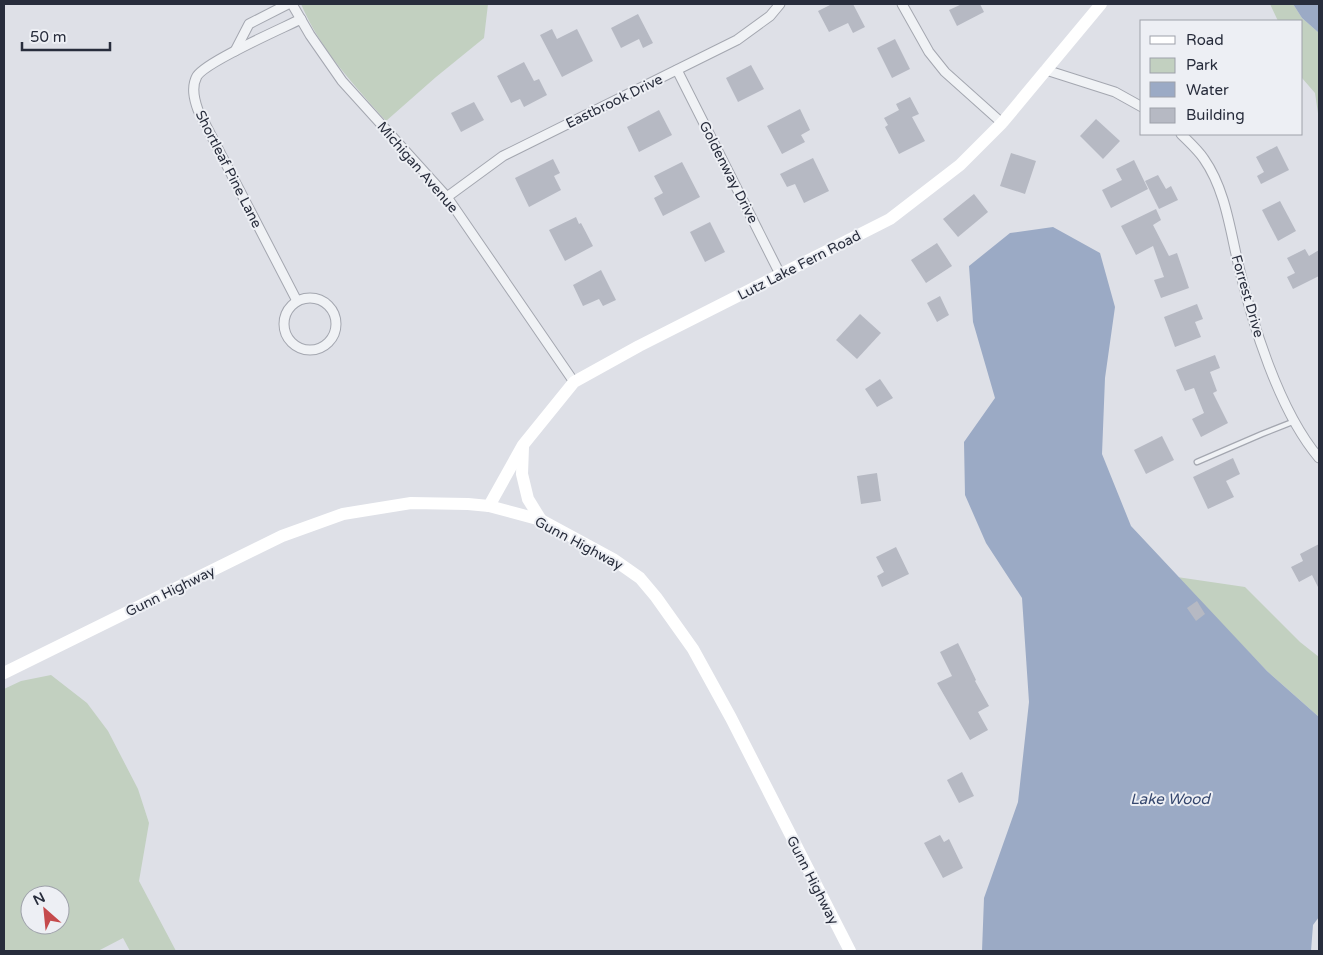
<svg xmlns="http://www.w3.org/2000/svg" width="1323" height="955" font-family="'Varela Round',sans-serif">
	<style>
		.green { fill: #c2d0c0; fill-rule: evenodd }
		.water { fill: #9baac5 }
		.building { fill: #b6b9c3 }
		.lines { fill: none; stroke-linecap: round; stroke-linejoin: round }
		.lane-casing { stroke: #a4a7b0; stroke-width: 7 }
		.street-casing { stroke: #a4a7b0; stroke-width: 11 }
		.lane { stroke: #f0f2f5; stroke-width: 4.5 }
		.street { stroke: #f0f2f5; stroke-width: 9 }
		.secondary { stroke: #fff; stroke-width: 12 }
		.labels { text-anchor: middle; stroke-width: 4; stroke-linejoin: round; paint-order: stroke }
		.street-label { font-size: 14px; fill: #282d3c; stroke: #edeff4 }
		.water-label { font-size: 15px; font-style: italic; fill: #35476e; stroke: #edeff4 }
	</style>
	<rect width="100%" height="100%" fill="#dee0e7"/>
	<g class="green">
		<path d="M301,4H488L484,38L436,77L386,121C354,85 320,49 301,4Z"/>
		<path d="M1270,4H1293L1302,18L1319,33V120L1315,93L1302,78V21H1278Z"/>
		<path d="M1177,577L1245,587L1300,642L1319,657V717L1267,671Z"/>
		<path d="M51,675L87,703L108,731L138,789L149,823L139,881L176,951H130L123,938L98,951H4V689L21,681ZM30,895H60V925H30Z"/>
	</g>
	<g class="water">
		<path d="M1293,4H1319V33L1302,18Z"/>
		<path d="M1053,227L1100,253L1115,307L1105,378L1102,454L1131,526L1267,671L1319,717V917L1313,925L1311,951H982L984,898L1018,802L1029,702L1022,598L986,543L965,495L964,442L995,398L973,322L969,266L1010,233Z"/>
	</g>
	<g class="building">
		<path d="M832,4H853L865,27L853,33L848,23L829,32L818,11Z"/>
		<path d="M962,4H980L984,12L957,26L949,10Z"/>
		<path d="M638,14L653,43L643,48L639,39L621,48L611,28Z"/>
		<path d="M552,29L557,39L577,29L593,61L562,77L540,35Z"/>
		<path d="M895,39L910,69L892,78L877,48Z"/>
		<path d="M524,62L534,81L539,79L547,95L524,107L520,99L511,103L497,76Z"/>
		<path d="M751,65L764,89L738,102L726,78Z"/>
		<path d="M910,97L919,114L912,117L925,141L899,154L885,127L888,125L884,118L899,110L896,104Z"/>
		<path d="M474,102L484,120L461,132L451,113Z"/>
		<path d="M800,109L810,130L801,135L805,142L782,154L767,126Z"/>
		<path d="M659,110L672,135L639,152L627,127Z"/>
		<path d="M1096,119L1120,141L1103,159L1080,136Z"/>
		<path d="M1277,146L1289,170L1261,184L1257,176L1264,172L1256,157Z"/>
		<path d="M1011,153L1036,161L1025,194L1000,186Z"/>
		<path d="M813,158L829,191L804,203L795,184L787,187L780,174Z"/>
		<path d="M553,159L560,173L554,176L561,190L529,207L515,178Z"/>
		<path d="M1134,160L1148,189L1111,208L1102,190L1122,180L1116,169Z"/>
		<path d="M682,162L700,197L663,216L654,198L663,193L654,176Z"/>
		<path d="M1158,175L1166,189L1171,186L1178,200L1159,209L1145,181Z"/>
		<path d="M974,194L988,212L958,237L943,219Z"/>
		<path d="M1280,201L1296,231L1278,241L1262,210Z"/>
		<path d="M1156,209L1161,220L1153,225L1169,256L1177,253L1189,288L1161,298L1154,280L1164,277L1153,246L1136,255L1121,226Z"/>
		<path d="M576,217L579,224L581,223L593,246L565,261L549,230Z"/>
		<path d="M710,222L725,252L705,262L690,232Z"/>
		<path d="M937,243L952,266L926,283L911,260Z"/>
		<path d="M1305,249L1309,256L1319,250V276L1293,289L1287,277L1295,273L1287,258Z"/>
		<path d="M601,270L616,300L603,306L599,299L583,306L573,285Z"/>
		<path d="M940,296L949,315L937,322L927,303Z"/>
		<path d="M1197,304L1203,319L1195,322L1201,337L1175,347L1164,317Z"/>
		<path d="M860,314L881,333L857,359L836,340Z"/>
		<path d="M1215,355L1220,368L1210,372L1217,391L1213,393L1228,423L1201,437L1192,419L1204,413L1194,388L1185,391L1176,370Z"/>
		<path d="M880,379L893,398L877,407L865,389Z"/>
		<path d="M1162,436L1174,460L1146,474L1134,450Z"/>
		<path d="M1233,458L1240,474L1226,481L1234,497L1208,509L1193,477Z"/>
		<path d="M877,473L881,501L861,504L857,476Z"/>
		<path d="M1319,544V589L1312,575L1299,582L1291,567L1303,561L1300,554Z"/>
		<path d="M896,547L909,574L882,587L877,576L884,572L876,557Z"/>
		<path d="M1197,601L1205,614L1196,621L1187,608Z"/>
		<path d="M958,643L976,680L975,681L989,706L978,712L988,730L970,740L937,683L952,676L940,652Z"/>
		<path d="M962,772L974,796L959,803L947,780Z"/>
		<path d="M940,835L944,842L949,839L963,868L943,878L924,843Z"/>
	</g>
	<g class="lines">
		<defs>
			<path id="lane" d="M1197,462L1262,434L1295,421"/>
			<g id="street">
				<path d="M292,4L310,35L342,81L447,197L574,382"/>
				<path d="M902,4L929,52L945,72L1002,123"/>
				<path d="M235,51L249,24L288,4"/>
				<path d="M677,70L780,274"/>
				<path d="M1046,70L1115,92L1142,107"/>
				<path d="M1181,134C1189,142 1198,150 1204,159C1225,189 1230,229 1238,263C1252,323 1279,411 1319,458"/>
				<path d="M447,197L503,156L737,40L770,16L780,4"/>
				<circle cx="310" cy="324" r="26"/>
				<path d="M297,301L198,110C194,99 191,87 197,76C207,61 281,29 301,19"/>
			</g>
		</defs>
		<use href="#lane" class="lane-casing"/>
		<use href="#street" class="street-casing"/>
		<use href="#lane" class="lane"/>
		<use href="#street" class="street"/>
		<g class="secondary">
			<path d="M523,447L522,474L528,499L541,520"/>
			<path d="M489,506L523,445L574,382L639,346L890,219L960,165L1002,123L1101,4"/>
			<path d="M4,673L282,536L343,514L411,503L468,504L489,506L541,520L613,559L640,578L656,597L693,649L731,718L850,951"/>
		</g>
	</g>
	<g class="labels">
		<g class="street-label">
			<text transform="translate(614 101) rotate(-26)" y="5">Eastbrook Drive</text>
			<text transform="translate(418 167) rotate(49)" y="5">Michigan Avenue</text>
			<text transform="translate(229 169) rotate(63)" y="5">Shortleaf Pine Lane</text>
			<text transform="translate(729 172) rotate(63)" y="5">Goldenway Drive</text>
			<text transform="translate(799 265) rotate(-27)" y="5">Lutz Lake Fern Road</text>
			<text transform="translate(1248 296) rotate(74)" y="5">Forrest Drive</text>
			<text transform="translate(579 543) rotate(28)" y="5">Gunn Highway</text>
			<text transform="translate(170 591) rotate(-26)" y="5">Gunn Highway</text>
			<text transform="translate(813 880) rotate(63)" y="5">Gunn Highway</text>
		</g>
		<g class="water-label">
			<text x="1170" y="804">Lake Wood</text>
		</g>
	</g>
	<rect width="1323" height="955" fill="none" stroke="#282d3c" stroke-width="10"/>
	<rect x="1140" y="20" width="162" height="115" fill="#edeff4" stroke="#9ea1aa"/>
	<rect x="1150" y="36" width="25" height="8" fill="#ffffff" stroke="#9ea1aa"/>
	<text x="1186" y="45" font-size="15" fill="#282d3c">Road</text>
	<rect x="1150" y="58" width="25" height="15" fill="#c2d0c0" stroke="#9ea1aa"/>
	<text x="1186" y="70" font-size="15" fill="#282d3c">Park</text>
	<rect x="1150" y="82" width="25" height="15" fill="#9baac5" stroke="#9ea1aa"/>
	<text x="1186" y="95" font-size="15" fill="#282d3c">Water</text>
	<rect x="1150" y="108" width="25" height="15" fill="#b6b9c3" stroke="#9ea1aa"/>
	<text x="1186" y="120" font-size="15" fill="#282d3c">Building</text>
	<g transform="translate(45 910) rotate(333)"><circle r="24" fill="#edeff4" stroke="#9ea1aa"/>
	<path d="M0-4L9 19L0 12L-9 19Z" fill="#c54a4c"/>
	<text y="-8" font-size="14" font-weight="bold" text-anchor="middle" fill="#282d3c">N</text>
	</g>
	<path d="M22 42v8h88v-8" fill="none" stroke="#282d3c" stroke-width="2.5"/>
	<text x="30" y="42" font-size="15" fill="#282d3c" stroke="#edeff4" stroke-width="4" paint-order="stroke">50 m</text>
</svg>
